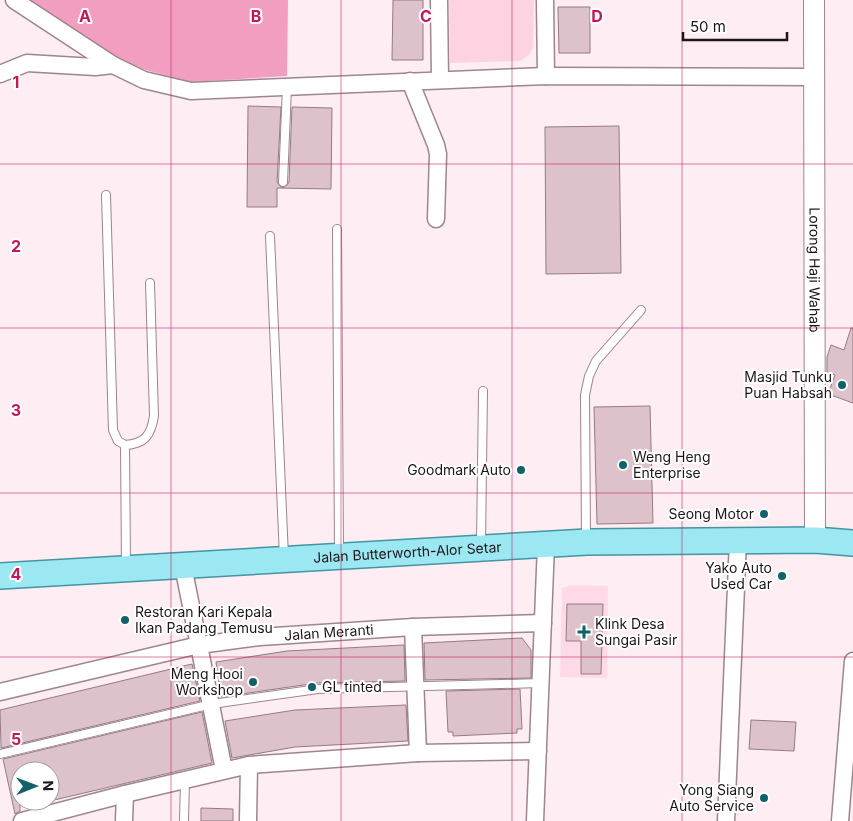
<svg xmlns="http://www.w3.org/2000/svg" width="853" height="821" font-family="Inter,sans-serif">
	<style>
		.built { fill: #fedae8 }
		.green { fill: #fdd3e2 }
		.forest { fill: #f29ec0 }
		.building { fill: #ddc2cc; stroke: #947b84 }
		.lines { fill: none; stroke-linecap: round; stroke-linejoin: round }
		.service-casing { stroke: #9e858e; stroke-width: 10 }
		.minor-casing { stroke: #9e858e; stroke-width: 19 }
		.tertiary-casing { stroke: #9e858e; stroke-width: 22 }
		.primary-casing { stroke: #4594a1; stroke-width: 28 }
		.service { stroke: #fff; stroke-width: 8 }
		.minor { stroke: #fff; stroke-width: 16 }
		.tertiary { stroke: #fff; stroke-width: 20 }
		.primary { stroke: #9be8f2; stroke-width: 25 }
		.grid { fill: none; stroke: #c2185b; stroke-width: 1; stroke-opacity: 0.55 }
		.poi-dot { fill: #12616a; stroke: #fff; stroke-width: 2 }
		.labels { text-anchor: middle; stroke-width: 4; stroke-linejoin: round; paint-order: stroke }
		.street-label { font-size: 14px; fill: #1f1519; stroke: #fff }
		.poi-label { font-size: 14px; fill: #1f1519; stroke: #fff; text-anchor: end }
		.grid-label { font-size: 16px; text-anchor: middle; font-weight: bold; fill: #c2185b; stroke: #fff; stroke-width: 4; stroke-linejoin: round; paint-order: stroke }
	</style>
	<rect width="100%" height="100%" fill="#feedf3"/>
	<path class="built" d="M571,585L608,586L607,678L560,677L562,588Z"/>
	<path class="green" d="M449,0H534L533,48L529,55L520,61L450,63Z"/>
	<path class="forest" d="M28,0H288L287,76L190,82L146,70L114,57Z"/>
	<g class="building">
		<path d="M393,0H423V60H392Z"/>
		<path d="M558,7H590V53H559Z"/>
		<path d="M248,106L281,107L277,182L280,186L283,188L287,185L289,182L292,107L332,108L331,189L277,188V207H247Z"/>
		<path d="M619,126L621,273L546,274L545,127Z"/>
		<path d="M851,328H853V403L828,394L835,375L827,372V357L831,345L844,350Z"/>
		<path d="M650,406L653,523L597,524L594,407Z"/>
		<path d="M567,604H603L601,674H581V641H566Z"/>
		<path d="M522,638L531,650V678L425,680L424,643Z"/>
		<path d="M404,645L405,681L317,683L221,697L216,662L287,651Z"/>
		<path d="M192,664L200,701L1,748L0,710Z"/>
		<path d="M520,689L522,729H517V733L453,736V732H448L446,691Z"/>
		<path d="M406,705L408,741L295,747L232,758L225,721L295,710Z"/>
		<path d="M202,712L212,763L50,801V771H20V811L15,814L3,759Z"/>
		<path d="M751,720L796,722L794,751L749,749Z"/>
		<path d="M201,808L233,809V821H201Z"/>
	</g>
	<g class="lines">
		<defs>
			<g id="service">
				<path d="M283,182L287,87"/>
				<path d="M106,195L113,430L118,441L125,445"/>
				<path d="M337,229L339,552"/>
				<path d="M270,236L284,557"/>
				<path d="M586,539L585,395L589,376L596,361L641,310"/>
				<path d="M481,544L483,391"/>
				<path d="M126,566L125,445C145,444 151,435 154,416L150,283"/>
				<path d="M0,754L212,704L318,689L541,683"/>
				<path d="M184,821L185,780"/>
			</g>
			<g id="minor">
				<path d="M14,0L113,65L144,80L191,91L546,76L814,77"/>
				<path d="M439,0L440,80"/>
				<path d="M545,0L546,76"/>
				<path d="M0,74L27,63L95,67L113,65"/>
				<path d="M410,81L436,145L438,154L436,219"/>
				<path d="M183,566L224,770"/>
				<path d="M413,627L418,753"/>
				<path id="s1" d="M0,692L199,645L260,637L413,627L543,623"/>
				<path d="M22,821L125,794L249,765L418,753L538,751"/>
				<path d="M124,821L125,794"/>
				<path d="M248,821L249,765"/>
				<path d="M535,821L546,544"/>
				<path d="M726,821L738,540"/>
				<path d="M840,821L853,661"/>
			</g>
			<g id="tertiary">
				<path id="s2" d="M814,0L815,540"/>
			</g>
			<g id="primary">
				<path id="s3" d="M0,576L587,542L815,540L853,543"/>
			</g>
		</defs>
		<use href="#service" class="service-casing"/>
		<use href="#minor" class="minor-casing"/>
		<use href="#tertiary" class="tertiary-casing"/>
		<use href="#primary" class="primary-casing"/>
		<use href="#service" class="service"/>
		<use href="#minor" class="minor"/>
		<use href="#tertiary" class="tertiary"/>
		<use href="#primary" class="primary"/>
	</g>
	<path class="grid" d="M171,0V821M341,0V821M512,0V821M682,0V821M0,164H853M0,328H853M0,493H853M0,657H853"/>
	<g class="poi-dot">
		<circle cx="842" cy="385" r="5"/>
		<circle cx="623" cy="465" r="5"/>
		<circle cx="521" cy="470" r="5"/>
		<circle cx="764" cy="514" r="5"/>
		<circle cx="782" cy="576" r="5"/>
		<circle cx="125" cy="620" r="5"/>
		<path d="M581.5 624.5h5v5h5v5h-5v5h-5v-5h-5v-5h5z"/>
		<circle cx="253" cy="682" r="5"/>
		<circle cx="312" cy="687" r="5"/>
		<circle cx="764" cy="798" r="5"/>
	</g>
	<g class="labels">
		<g class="street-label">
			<text dy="5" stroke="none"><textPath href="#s2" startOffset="270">Lorong Haji Wahab</textPath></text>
			<text dy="5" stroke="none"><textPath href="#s3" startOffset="408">Jalan Butterworth-Alor Setar</textPath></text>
			<text dy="5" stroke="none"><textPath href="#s1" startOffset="335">Jalan Meranti</textPath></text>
		</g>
		<g class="poi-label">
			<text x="832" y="382">Masjid Tunku<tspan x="832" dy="16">Puan Habsah</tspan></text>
			<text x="633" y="462" text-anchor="start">Weng Heng<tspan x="633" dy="16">Enterprise</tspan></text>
			<text x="511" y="475">Goodmark Auto</text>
			<text x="754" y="519">Seong Motor</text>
			<text x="772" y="573">Yako Auto<tspan x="772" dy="16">Used Car</tspan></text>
			<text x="135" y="617" text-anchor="start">Restoran Kari Kepala<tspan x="135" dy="16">Ikan Padang Temusu</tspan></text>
			<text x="595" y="629" text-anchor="start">Klink Desa<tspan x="595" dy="16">Sungai Pasir</tspan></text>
			<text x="243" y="679">Meng Hooi<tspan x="243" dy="16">Workshop</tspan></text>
			<text x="322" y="692" text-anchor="start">GL tinted</text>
			<text x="754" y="795">Yong Siang<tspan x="754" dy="16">Auto Service</tspan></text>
		</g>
	</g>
	<g class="grid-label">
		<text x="85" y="22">A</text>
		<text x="256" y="22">B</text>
		<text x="426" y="22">C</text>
		<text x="597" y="22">D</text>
		<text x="16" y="88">1</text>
		<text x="16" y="252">2</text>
		<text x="16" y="416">3</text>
		<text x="16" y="580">4</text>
		<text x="16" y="745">5</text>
	</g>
	<g transform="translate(35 786) rotate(89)"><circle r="24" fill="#ffffff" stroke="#a5a1a3"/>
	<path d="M0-4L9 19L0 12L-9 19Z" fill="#12616a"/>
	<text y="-8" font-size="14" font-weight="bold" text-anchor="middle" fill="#1f1519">N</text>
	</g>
	<path d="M683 32v8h104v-8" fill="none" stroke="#1f1519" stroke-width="2.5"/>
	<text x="690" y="32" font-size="15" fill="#1f1519" stroke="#ffffff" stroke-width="4" paint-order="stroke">50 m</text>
</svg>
